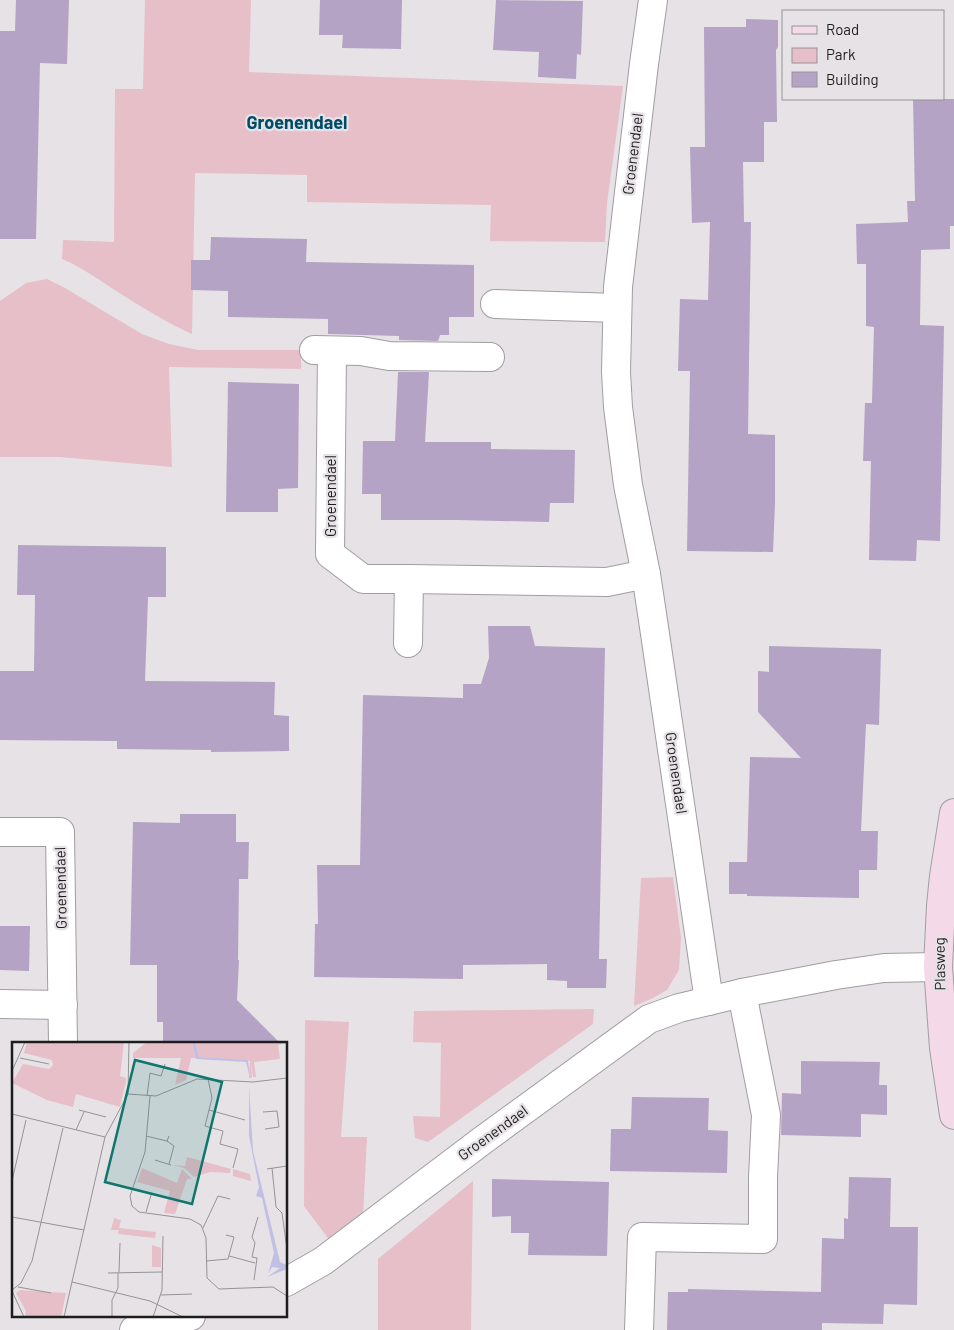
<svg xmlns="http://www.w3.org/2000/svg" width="954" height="1330" font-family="Barlow,sans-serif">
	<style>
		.green { fill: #e7bfc8 }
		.building { fill: #b4a3c5 }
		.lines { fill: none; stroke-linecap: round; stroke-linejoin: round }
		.street-casing { stroke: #a19da1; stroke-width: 30 }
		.secondary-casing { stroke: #a19da1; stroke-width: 30 }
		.street { stroke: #fff; stroke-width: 28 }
		.secondary { stroke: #f4d9e8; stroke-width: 28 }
		.labels { text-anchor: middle; stroke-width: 4.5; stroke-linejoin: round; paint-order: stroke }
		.street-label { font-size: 15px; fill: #1e1d1e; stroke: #e6e2e6 }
		.quarter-label { font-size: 18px; font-weight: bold; fill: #004c68; stroke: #e6e2e6 }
		.inset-road { fill: none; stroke: #969396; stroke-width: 1 }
		.view { fill: #0f766e; fill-opacity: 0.15; stroke: #0f766e; stroke-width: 2.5 }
		.inset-edge { fill: none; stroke: #1e1d1e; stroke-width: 2.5 }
	</style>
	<rect width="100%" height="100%" fill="#e6e2e6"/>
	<g class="green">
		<path d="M145,0H251L249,72L623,86L607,203L605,242L490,241L491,205L307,202V175L195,173L192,334C166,322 143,308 118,292C100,281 82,267 62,259L63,240L114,242L115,89H143Z"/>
		<path d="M47,279L65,288L142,334L169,344L198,350H301V369L169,367L172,467L60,457H0V301L26,283Z"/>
		<path d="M673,877L681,938L679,970L667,990L653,998L634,1006L641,878Z"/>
		<path d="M594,1009L593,1024L428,1142L415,1138L413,1116L440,1117L441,1043L413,1042L414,1011Z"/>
		<path d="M305,1020L349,1022L341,1137H367L363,1217L330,1241L304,1206Z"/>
		<path d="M473,1181L471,1330H378V1259Z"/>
	</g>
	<g class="building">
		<path d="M16,0H69L67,64L40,63L36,239H0V31H15Z"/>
		<path d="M320,0H402L401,49L342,48L343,35H319Z"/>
		<path d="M496,0L583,1L581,55L577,54L576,79L538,77L539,52L493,50Z"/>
		<path d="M746,19L778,20V47L776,50L777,122H764V162H743L744,222H751L748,434L775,435V503L773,552L687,551L690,371H678L680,299L708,300L710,222L692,223L690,147H705L704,27H746Z"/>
		<path d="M913,99H954V226H950V249L921,250L920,325L944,326L940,541L917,540L916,561L869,560L871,461H863L865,403H872L874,327L866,326V264H857L856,224L908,222L907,201H915Z"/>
		<path d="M211,237L307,239L306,262L474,265V317H449V335H440L438,341L399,340V336L328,334V319L228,317V291L191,290V260H210Z"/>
		<path d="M398,372H429L425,442H491V449L575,450L574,503H550L549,522L457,520H381V494H362L363,441H395Z"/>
		<path d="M228,382L299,384L298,488L278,489V512H226Z"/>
		<path d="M18,545L166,547V597H148L145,681L275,682L274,715L289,716V751L211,752V750L117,749V741L0,740V671H34L35,595H17Z"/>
		<path d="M488,626H530L535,646L605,648L599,959H607L606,988H567V981L547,980V964L463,965V979L314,977L315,924H318L317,865H360L363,695L463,698V684H481L489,658Z"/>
		<path d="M769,646L881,649L879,725L866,724L861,831H878L877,870H859V898L747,896V894H729V862H747L750,757L801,758L758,712V671L769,672Z"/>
		<path d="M180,814H236V842H249L248,879H239L238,960H239L237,1000L281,1044H163V1022H157V965H130L133,822L180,823Z"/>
		<path d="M0,926H30L29,971L0,970Z"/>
		<path d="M801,1061L880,1062L879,1085H887V1115L861,1114V1137L781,1135L782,1093L801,1094Z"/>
		<path d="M632,1097L709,1098L708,1130L728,1131L727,1173L610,1171L611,1129H631Z"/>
		<path d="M849,1177L891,1178L890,1227H918L917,1305L884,1304L883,1324L822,1323V1330H667L668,1292H688V1289L821,1292L822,1238L844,1239V1218L848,1219Z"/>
		<path d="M492,1179L609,1182L607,1256L528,1255L529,1233H511V1216L492,1217Z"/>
	</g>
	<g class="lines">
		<defs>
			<g id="street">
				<path d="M653,0L644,64L618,287L616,372L618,407L628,485L646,574L654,627L709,1001"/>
				<path d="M495,304L617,308"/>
				<path d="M314,350L361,351L389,356L490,357"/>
				<path d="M332,351L330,554L363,579H409"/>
				<path d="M408,643L409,579L607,582L646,574"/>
				<path d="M0,832H60L63,1044"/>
				<path d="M0,1004L63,1005"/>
				<path d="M286,1282L323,1261L483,1140L649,1019L679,1008L742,993L836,975L884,968L938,967"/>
				<path d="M134,1330L155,1326L191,1316"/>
				<path d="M639,1330L642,1237L763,1239V1177L766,1115L742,993"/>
			</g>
			<path id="secondary" d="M954,813L944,876L941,906L938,967L944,1048L954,1115"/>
		</defs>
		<use href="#street" class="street-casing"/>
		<use href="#secondary" class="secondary-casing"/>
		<use href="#street" class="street"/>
		<use href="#secondary" class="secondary"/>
	</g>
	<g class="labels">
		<g class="street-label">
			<text transform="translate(633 154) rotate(-83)" y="5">Groenendael</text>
			<text transform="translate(331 496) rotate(-90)" y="5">Groenendael</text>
			<text transform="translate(676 773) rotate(82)" y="5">Groenendael</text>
			<text transform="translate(61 888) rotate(-91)" y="5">Groenendael</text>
			<text transform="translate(940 964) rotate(-91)" y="5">Plasweg</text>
			<text transform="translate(493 1133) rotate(-36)" y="5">Groenendael</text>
		</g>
		<g class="quarter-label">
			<text x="297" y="129">Groenendael</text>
		</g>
	</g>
	<g transform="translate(12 1042)">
		<rect width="275" height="275" fill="#e6e2e6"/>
		<path d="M15,0H112L108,34L114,36V39L108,65L64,52L61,65L35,58L0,41L11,22L37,27L41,23L40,18L12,11ZM135,0H180L184,16H179L174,38L163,43L169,16H121V11ZM183,0H275V1L266,3L268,17L242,20L244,35H241L239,19L240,36H237L238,19L187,15ZM175,115L219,127L218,131L198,130L182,135L172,126L160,123L173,124ZM130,126L165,141L170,127L180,137H175L163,172L152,171L158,149L125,140ZM221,127L238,132L239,139L221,134ZM102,176L109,178L107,186L144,190L143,196L106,192L107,188H99ZM140,203L149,206V225H140ZM8,248L54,251L49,275H13L14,269L4,251Z" fill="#e7bfc8"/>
		<path d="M180,0H183L187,15L236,18L238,35L234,20L184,17ZM237,44L241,109L268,220L275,223V227L255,235L268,226L260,225L256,232L262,211L250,156L244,154L247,145L237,94Z" fill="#c2bfe4"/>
		<path class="inset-road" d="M8,16L37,22M0,29L13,0M196,37L200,56L193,84L211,89L208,102L226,107L221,126M116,52L144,54L185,37L241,40L275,36M135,54L138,31L149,34L153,22M138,54L133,110L118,154L120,164L127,170L178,177L189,183L194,196L195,236L207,247L261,245L275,254M67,68L94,75M197,68L233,78M251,70L265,69L267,85L253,87M0,72L93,95M64,88L72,70M134,94L155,99L157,94M155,99L162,104L157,122M143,118L159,123M260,126L264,165L270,171L275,207M255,127L275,124M0,139L14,78M134,170L139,153M0,175L72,188M191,186L206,154L218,157M217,214L243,221M194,219L216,217L222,195L214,193M107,230L108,201M96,231L150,230M242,238L245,216L240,215L243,201L240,195L246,175M60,240L138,259L171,275M6,245L39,251M0,248L9,241L20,219L51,86M0,249L12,275M149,253L180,252M52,275L93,95L116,52L117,0M100,275V258L106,246V231M141,275L150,248L151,194"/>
		<path class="view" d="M123,18L210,40L180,162L93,140Z"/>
		<rect width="275" height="275" class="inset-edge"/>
	</g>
	<rect x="782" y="10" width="162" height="90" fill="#e6e2e6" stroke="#969396"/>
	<rect x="792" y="26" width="25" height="8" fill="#f4d9e8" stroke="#969396"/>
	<text x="826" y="35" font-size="15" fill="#1e1d1e">Road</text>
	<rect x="792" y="48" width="25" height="15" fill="#e7bfc8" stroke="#969396"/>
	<text x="826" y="60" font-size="15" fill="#1e1d1e">Park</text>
	<rect x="792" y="72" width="25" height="15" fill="#b4a3c5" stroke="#969396"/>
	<text x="826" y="85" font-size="15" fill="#1e1d1e">Building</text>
</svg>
